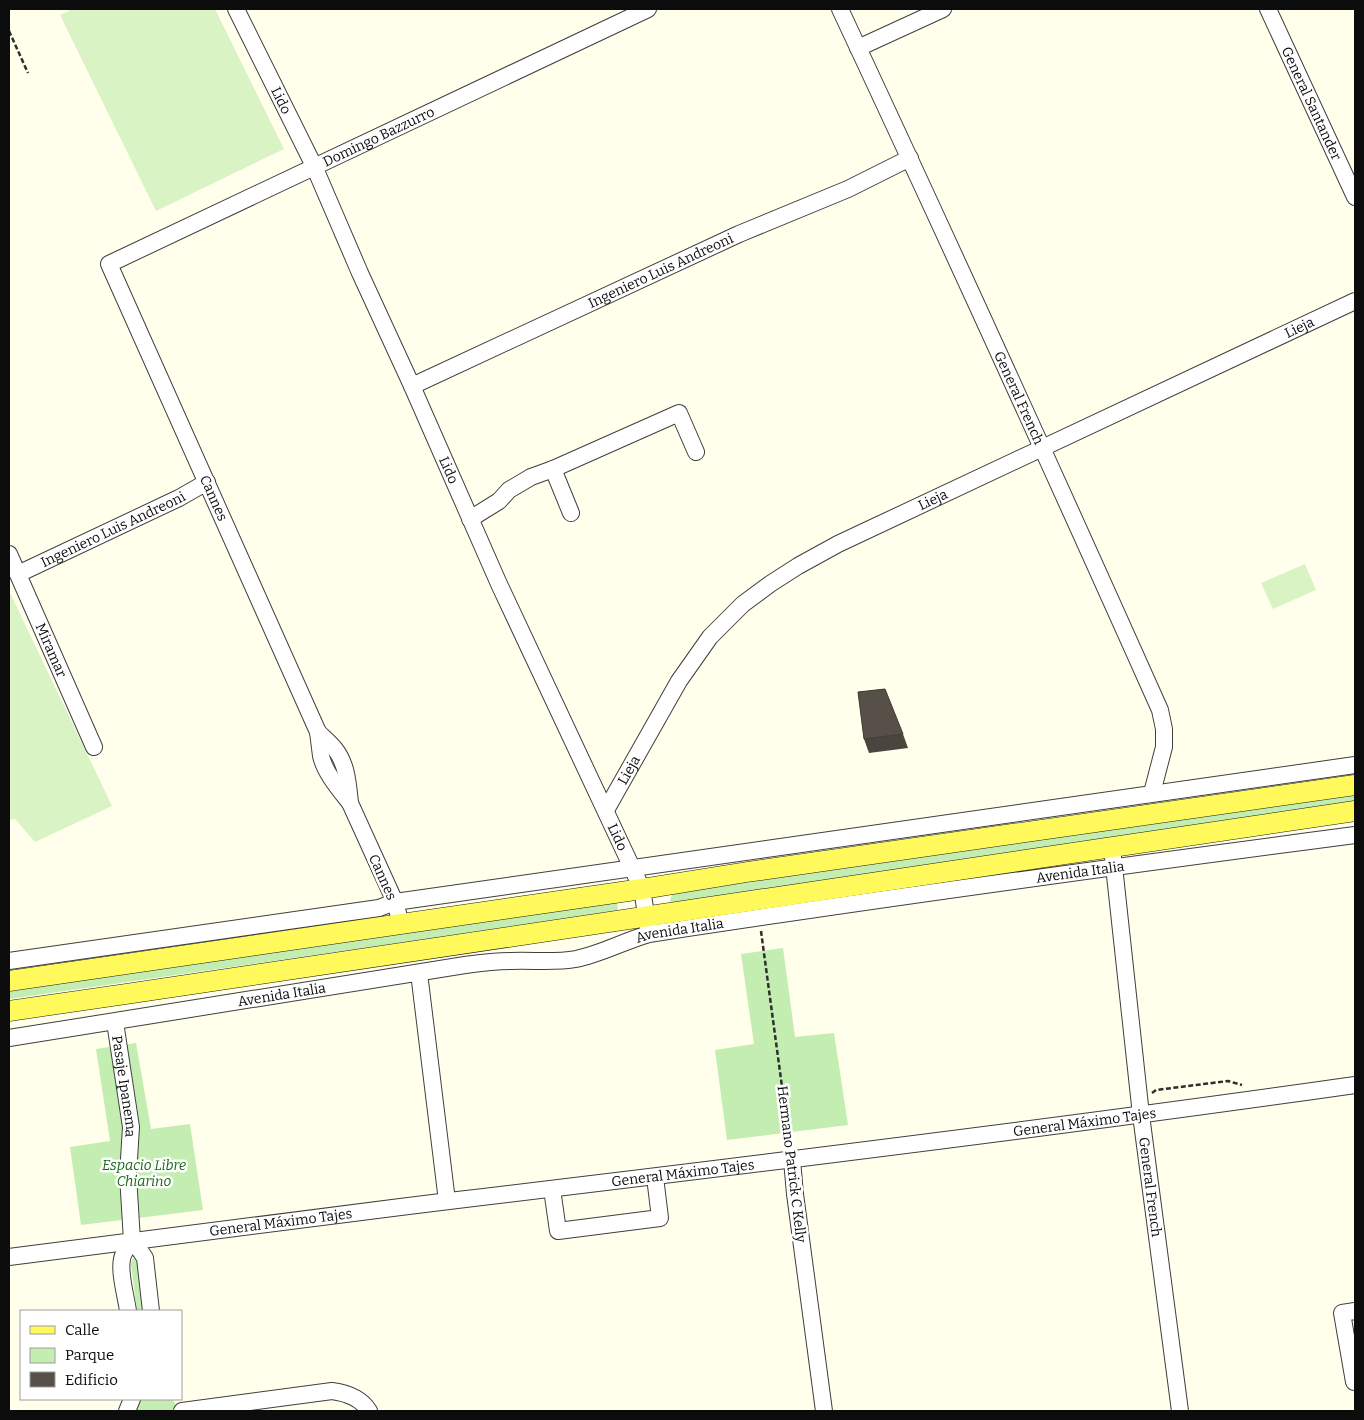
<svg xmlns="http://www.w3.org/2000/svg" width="1364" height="1420" font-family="Bitter,serif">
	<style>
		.green { fill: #c4edb1 }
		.pitch { fill: #d9f3c4 }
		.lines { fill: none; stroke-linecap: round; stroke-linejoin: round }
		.minor-casing { stroke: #3f3f3f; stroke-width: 18 }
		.major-casing { stroke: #1d1d1d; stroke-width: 21 }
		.path { stroke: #2e2e2e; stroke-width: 2.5; stroke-dasharray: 5 2.5; stroke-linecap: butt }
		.minor { stroke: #fff; stroke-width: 16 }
		.major { stroke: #fff95b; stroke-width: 20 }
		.wall { fill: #4a453e }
		.building { fill: #565048; stroke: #3c3832 }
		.labels { text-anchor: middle; stroke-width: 5; stroke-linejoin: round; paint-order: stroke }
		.street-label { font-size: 14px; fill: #0c0c0c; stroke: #fff }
		.park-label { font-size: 14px; font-style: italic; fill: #176917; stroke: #fff }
	</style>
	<rect width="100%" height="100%" fill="#ffffeb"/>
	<g class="green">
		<path d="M1355,794V806L671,903L670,900L672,895L674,893Z"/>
		<path d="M617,901L618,910C415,941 212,970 9,999V987Z"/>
		<path d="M783,948L795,1037L834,1033L848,1125L727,1140L715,1050L754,1044L741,954Z"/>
		<path d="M136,1043L151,1129L190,1124L203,1210L81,1225L70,1147L110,1141L96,1049Z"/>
		<path d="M134,1258H138L148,1311H137L131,1264L132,1260Z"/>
		<path d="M138,1399H172L176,1405L178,1411H132Z"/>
	</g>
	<g class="pitch">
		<path d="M73,9H215L284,149L156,211L60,15Z"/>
		<path d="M1305,564L1316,590L1273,609L1261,583Z"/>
		<path d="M9,591L112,806L35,842L15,819L9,820Z"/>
	</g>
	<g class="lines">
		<defs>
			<g id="minor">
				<path id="s1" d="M236,9L314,166L360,273L412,386L499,584L642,889L648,927"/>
				<path id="s2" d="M840,9C949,242 1055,475 1160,710L1164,729V747L1152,793"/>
				<path id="s3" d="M1268,9L1355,197"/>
				<path d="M858,48L943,9"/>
				<path id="s4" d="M412,386L739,234L848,189L910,158"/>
				<path d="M553,469L571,513"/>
				<path d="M470,519L499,501L509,490L531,477L553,469L679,413L696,452"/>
				<path id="s5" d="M9,554L94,747"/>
				<path id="s6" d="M18,574L179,498L207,482"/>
				<path d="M318,732C324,738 330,743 335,749C347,764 348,784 350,803"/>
				<path id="s7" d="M606,810L679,681L710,637L743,604L770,584L798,566L838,544L872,528L1355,301"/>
				<path id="s8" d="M1113,857L1141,1115L1180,1411"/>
				<path id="s9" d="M401,924L395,902L350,803C339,789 325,773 321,756C320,748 319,740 318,732L109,264L648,9"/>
				<path d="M9,961L379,908L395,902L1355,765"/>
				<path d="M419,973L447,1201"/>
				<path id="s10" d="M115,1022L131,1127L128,1175L132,1241"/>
				<path id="s11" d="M9,1038L465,965C480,963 496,961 511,961C533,960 554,963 576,959C601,954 624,941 649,934C884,898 1119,866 1355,835"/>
				<path d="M792,1160L795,1194L824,1411"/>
				<path d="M552,1189L558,1231L660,1218L655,1177"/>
				<path d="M132,1241L141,1252L145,1258L151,1311"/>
				<path id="s12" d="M9,1257C155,1238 302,1219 449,1201C751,1165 1054,1128 1355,1085"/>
				<path d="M128,1311C126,1296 119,1273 122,1259C123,1252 128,1247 132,1241"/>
				<path d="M1355,1311L1342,1313L1354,1382H1355"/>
				<path d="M127,1411L132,1399"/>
				<path d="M182,1411L332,1391C347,1393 361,1398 369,1411"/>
			</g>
			<g id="major">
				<path d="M9,981L642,889L747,872L1355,785"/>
				<path d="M9,1011C458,946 906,874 1355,811"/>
			</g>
		</defs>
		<use href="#minor" class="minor-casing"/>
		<use href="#major" class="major-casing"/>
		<g class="path">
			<path d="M9,31L28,73"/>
			<path d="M761,931L790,1146"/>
			<path d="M1152,1093L1156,1090L1228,1081L1242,1085"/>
		</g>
		<use href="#minor" class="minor"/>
		<use href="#major" class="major"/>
	</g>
	<path class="wall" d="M903,734L908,748L869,753L864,739Z"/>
	<path class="building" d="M885,689L903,734L864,739L858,692Z"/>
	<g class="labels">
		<g class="street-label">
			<text dy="5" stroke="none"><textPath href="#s1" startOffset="102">Lido</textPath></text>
			<text dy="5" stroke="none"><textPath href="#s3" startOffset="104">General Santander</textPath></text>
			<text dy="5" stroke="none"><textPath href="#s9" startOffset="1022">Domingo Bazzurro</textPath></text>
			<text dy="5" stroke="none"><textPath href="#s4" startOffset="274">Ingeniero Luis Andreoni</textPath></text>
			<text dy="5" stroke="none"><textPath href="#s7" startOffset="871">Lieja</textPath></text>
			<text dy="5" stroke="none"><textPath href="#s2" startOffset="428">General French</textPath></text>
			<text dy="5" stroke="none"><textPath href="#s1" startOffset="508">Lido</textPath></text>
			<text transform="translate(214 498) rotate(66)" y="5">Cannes</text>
			<text dy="5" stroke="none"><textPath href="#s7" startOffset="466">Lieja</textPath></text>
			<text dy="5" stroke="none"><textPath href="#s6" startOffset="105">Ingeniero Luis Andreoni</textPath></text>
			<text dy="5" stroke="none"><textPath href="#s5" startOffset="105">Miramar</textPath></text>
			<text dy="5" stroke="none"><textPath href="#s7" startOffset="46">Lieja</textPath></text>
			<text dy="5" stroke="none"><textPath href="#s1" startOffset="912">Lido</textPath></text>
			<text dy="5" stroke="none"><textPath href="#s11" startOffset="1086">Avenida Italia</textPath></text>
			<text transform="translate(383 877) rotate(66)" y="5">Cannes</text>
			<text dy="5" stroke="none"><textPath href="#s11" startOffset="681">Avenida Italia</textPath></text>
			<text dy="5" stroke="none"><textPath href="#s11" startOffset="276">Avenida Italia</textPath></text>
			<text dy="5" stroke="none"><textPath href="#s10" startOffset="65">Pasaje Ipanema</textPath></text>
			<text dy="5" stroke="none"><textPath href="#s12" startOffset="1084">General Máximo Tajes</textPath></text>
			<text transform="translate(792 1164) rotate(83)" y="5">Hermano Patrick C Kelly</text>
			<text dy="5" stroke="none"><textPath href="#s12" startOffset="679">General Máximo Tajes</textPath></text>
			<text dy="5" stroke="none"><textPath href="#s8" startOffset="332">General French</textPath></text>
			<text dy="5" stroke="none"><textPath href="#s12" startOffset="274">General Máximo Tajes</textPath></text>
		</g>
		<g class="park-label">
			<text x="144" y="1170">Espacio Libre<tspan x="144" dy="16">Chiarino</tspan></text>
		</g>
	</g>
	<rect width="1364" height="1420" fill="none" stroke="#0c0c0c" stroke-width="20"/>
	<rect x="20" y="1310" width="162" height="90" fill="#ffffff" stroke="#9e9e9e"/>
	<rect x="30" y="1326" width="25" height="8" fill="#fff95b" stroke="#9e9e9e"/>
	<text x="65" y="1335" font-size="15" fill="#0c0c0c">Calle</text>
	<rect x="30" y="1348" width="25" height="15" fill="#c4edb1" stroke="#9e9e9e"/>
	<text x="65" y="1360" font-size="15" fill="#0c0c0c">Parque</text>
	<rect x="30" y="1372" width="25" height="15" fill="#565048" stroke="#9e9e9e"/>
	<text x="65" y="1385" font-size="15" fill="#0c0c0c">Edificio</text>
</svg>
